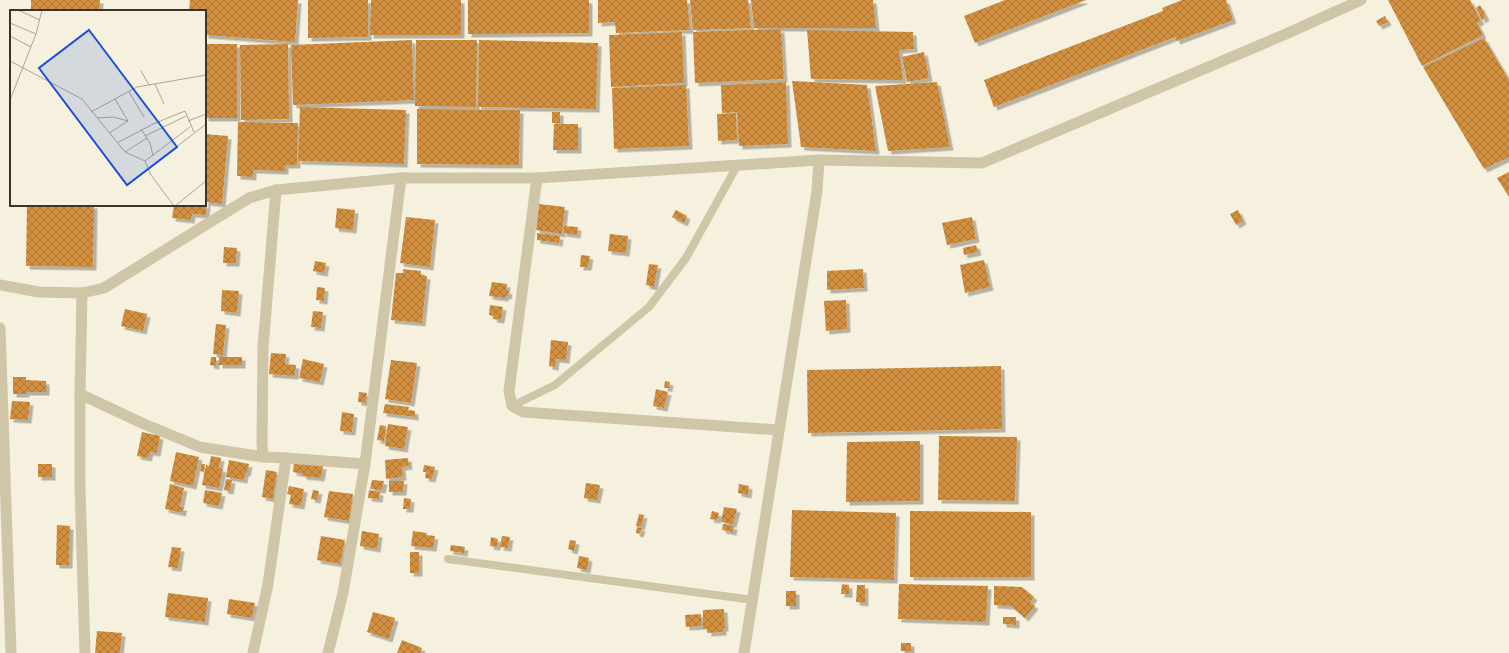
<svg xmlns="http://www.w3.org/2000/svg" width="1509" height="653" font-family="'PT Sans Narrow',sans-serif">
	<style>
		.building { fill: url(#building-cross-hatch); filter: url(#shadow) }
		.lines { fill: none; stroke-linecap: round; stroke-linejoin: round }
		.service { stroke: #cfc6a8; stroke-width: 8 }
		.minor { stroke: #cfc6a8; stroke-width: 11 }
		.inset-road { fill: none; stroke: #aba596; stroke-width: 1 }
		.view { fill: #1d4ed8; fill-opacity: 0.15; stroke: #1d4ed8; stroke-width: 2 }
		.inset-edge { fill: none; stroke: #3b3429; stroke-width: 2 }
	</style>
	<defs>
		<pattern id="building-cross-hatch" width="8" height="8" patternUnits="userSpaceOnUse"><rect width="8" height="8" fill="#d28f3f"/><path d="M0 0l8 8M0 8l8-8" fill="none" stroke="#ac7635"/></pattern>
		<filter id="shadow"><feDropShadow dx="3.5" dy="3.5" stdDeviation="0" flood-color="#0004"/></filter>
	</defs>
	<rect width="100%" height="100%" fill="#f5f1de"/>
	<g class="building">
		<path d="M31,0H100L99,11H31Z"/>
		<path d="M190,0H298L295,42L205,35V11H189Z"/>
		<path d="M308,0H368V37L308,38Z"/>
		<path d="M371,0H461V35H370Z"/>
		<path d="M468,0H589V33L468,34Z"/>
		<path d="M598,0H687L690,30L616,33L615,22L598,23Z"/>
		<path d="M690,0H748L751,28L693,30Z"/>
		<path d="M751,0H873L876,28H754Z"/>
		<path d="M1005,0H1086L975,43L964,16Z"/>
		<path d="M1182,0H1226L1233,20L1177,41L1175,37L994,107L984,80L1163,11L1162,8Z"/>
		<path d="M1388,0H1470L1481,21L1477,23L1483,35L1422,66Z"/>
		<path d="M1480,5L1486,17L1482,20L1476,8Z"/>
		<path d="M1385,16L1388,22L1379,26L1376,21Z"/>
		<path d="M781,29L784,79L695,83L693,32Z"/>
		<path d="M807,30L913,32L914,49L899,50L903,80L811,79Z"/>
		<path d="M682,32L684,83L611,87L609,35Z"/>
		<path d="M1484,38L1509,80V157L1484,169L1423,67Z"/>
		<path d="M412,40L414,100L293,105L291,45Z"/>
		<path d="M416,40H477L476,107L415,106Z"/>
		<path d="M479,40L598,43L596,109L478,107Z"/>
		<rect x="205" y="44" width="32" height="74"/>
		<path d="M288,44L289,119L241,120L240,45Z"/>
		<path d="M924,52L929,78L907,82L902,57Z"/>
		<path d="M792,81L867,85L876,151L801,147Z"/>
		<path d="M786,82L788,144L739,146L737,112L722,113L721,85Z"/>
		<path d="M937,82L950,147L888,151L875,86Z"/>
		<path d="M686,85L689,146L614,149L612,88Z"/>
		<path d="M300,107L406,110L404,164L298,161Z"/>
		<path d="M417,109L520,110L519,165L417,164Z"/>
		<rect x="552" y="112" width="8" height="11"/>
		<path d="M736,113L737,140L718,141L717,114Z"/>
		<path d="M238,122L298,123L297,165H285V171L253,170V177L237,176Z"/>
		<path d="M554,124H578V150H553Z"/>
		<path d="M205,134L228,136L222,204L207,202L206,215L192,214L191,220L172,218L174,205H205Z"/>
		<path d="M1509,172V197L1497,178Z"/>
		<path d="M539,204L565,207L562,234L536,230Z"/>
		<path d="M27,205H94L93,267L26,266Z"/>
		<path d="M337,208L355,210L353,230L335,228Z"/>
		<path d="M676,210L687,216L684,223L672,217Z"/>
		<path d="M1238,210L1243,221L1236,225L1230,214Z"/>
		<path d="M406,217L435,220L430,267L400,263Z"/>
		<path d="M972,217L976,239L947,245L942,223Z"/>
		<path d="M564,226L578,227L577,235L563,233Z"/>
		<path d="M537,233L560,236L559,243L537,240Z"/>
		<path d="M610,234L628,236L626,253L608,251Z"/>
		<path d="M976,245L978,252L964,255L963,248Z"/>
		<path d="M224,247L237,248L236,263H223Z"/>
		<path d="M581,255L590,256L588,267H580Z"/>
		<path d="M984,260L990,287L965,293L960,265Z"/>
		<path d="M315,261L326,263L324,273L313,271Z"/>
		<path d="M649,264L658,265L654,287L646,285Z"/>
		<path d="M403,269L421,271V275L427,276L422,323L391,320L396,273H403Z"/>
		<path d="M863,269L864,288L827,290V271Z"/>
		<path d="M492,282L507,284L506,290L509,291L508,296H505V298L489,296Z"/>
		<path d="M317,287L325,288L324,301L316,300Z"/>
		<path d="M222,290L239,291L237,313L221,311Z"/>
		<path d="M846,300L847,329L826,331L824,301Z"/>
		<path d="M490,305L503,307L501,320L493,319L494,316L489,315Z"/>
		<path d="M125,309L147,314L143,331L121,326Z"/>
		<path d="M313,311L323,312L321,328L311,327Z"/>
		<path d="M216,324L226,325L223,355L213,354Z"/>
		<path d="M551,340L568,342L566,360L556,359L555,367L549,366Z"/>
		<path d="M271,353L286,354L285,364L296,365L295,376L269,374Z"/>
		<path d="M211,357H216V366L210,365Z"/>
		<rect x="219" y="357" width="23" height="8"/>
		<path d="M303,359L324,364L320,382L299,378Z"/>
		<path d="M391,360L417,363L411,403L385,399Z"/>
		<path d="M1001,366L1002,429L808,433L807,370Z"/>
		<path d="M13,377H26V380L46,381V392H26V394H13Z"/>
		<path d="M665,381L670,382L669,388H664Z"/>
		<path d="M656,389L668,392L664,408L653,406Z"/>
		<path d="M359,392L367,393L366,403L358,402Z"/>
		<path d="M12,401L30,402L28,420L10,419Z"/>
		<path d="M385,404L409,407L408,410L415,411V417L383,413Z"/>
		<path d="M342,412L354,414L352,432L340,431Z"/>
		<path d="M388,424L408,427L404,449L385,446Z"/>
		<path d="M380,425L386,426L384,441L377,440Z"/>
		<path d="M142,432L160,436L157,453L150,452L148,458L137,456Z"/>
		<path d="M939,436L1017,437L1015,501L938,500Z"/>
		<path d="M920,441V501L846,502L847,442Z"/>
		<path d="M176,452L199,457L193,486L170,481Z"/>
		<path d="M211,456L221,458L219,468L223,469L219,488L202,485L206,465L209,466Z"/>
		<path d="M408,458L409,466L402,467L403,477L386,479L385,460Z"/>
		<path d="M229,460L249,464L247,473H245L244,480L226,477Z"/>
		<path d="M294,462L323,466L321,478L303,476V474L293,472Z"/>
		<rect x="38" y="464" width="14" height="13"/>
		<path d="M201,464H205L204,472L200,471Z"/>
		<path d="M424,465L435,467L432,479L425,478L426,472H423Z"/>
		<path d="M266,470L277,472L273,499L262,497Z"/>
		<path d="M226,479L232,480L230,491L224,490Z"/>
		<path d="M372,480L384,481L382,490L370,489Z"/>
		<path d="M389,481H404L403,492H389Z"/>
		<path d="M586,483L600,485L597,500L584,498Z"/>
		<path d="M170,484L184,488L180,507H184L182,513L165,509Z"/>
		<path d="M739,484L749,486L748,495L738,493Z"/>
		<path d="M289,486L304,489L301,506L289,504L291,495L287,494Z"/>
		<path d="M205,490L222,493L219,506L203,503Z"/>
		<path d="M313,490L319,491L317,500L311,499Z"/>
		<path d="M369,490L380,492L379,499L368,498Z"/>
		<path d="M329,491L353,494L349,521L324,517Z"/>
		<path d="M404,498L411,499L410,509H403Z"/>
		<path d="M724,507L737,509L733,524L721,522Z"/>
		<path d="M792,510L896,513L894,580L790,577Z"/>
		<path d="M712,511L719,513L717,520L710,519Z"/>
		<path d="M910,511L1031,512V577H910Z"/>
		<path d="M639,514L644,515L641,527L636,526Z"/>
		<path d="M723,524L734,526L733,532L722,530Z"/>
		<path d="M57,525L70,526L69,565H56Z"/>
		<path d="M637,527L642,528L640,534L636,533Z"/>
		<path d="M362,531L379,534L377,549L360,546Z"/>
		<path d="M413,531L427,533L426,535L435,536L433,548L411,546Z"/>
		<path d="M321,536L345,540L340,564L317,560Z"/>
		<path d="M502,536L510,537L508,548L500,547Z"/>
		<path d="M491,537L498,539L497,547L490,546Z"/>
		<path d="M570,540L576,541L574,551L568,549Z"/>
		<path d="M451,545L465,547L464,553L450,551Z"/>
		<path d="M172,547L181,548L178,568L168,567Z"/>
		<rect x="410" y="552" width="9" height="21"/>
		<path d="M579,556L589,558L587,570L577,568Z"/>
		<path d="M842,584L849,585V594H841Z"/>
		<path d="M899,584L988,586L986,622L898,619Z"/>
		<path d="M857,585H865V603L856,602Z"/>
		<path d="M994,586L1022,587L1034,597L1030,602L1035,606L1025,618L1011,606L994,605Z"/>
		<rect x="786" y="591" width="10" height="15"/>
		<path d="M168,593L208,598L205,622L165,617Z"/>
		<path d="M229,599L255,603L252,618L227,614Z"/>
		<path d="M724,609L725,628H723V632L708,633V629H703V610Z"/>
		<path d="M373,612L395,618L389,639L367,632Z"/>
		<path d="M701,614L702,626L686,627L685,615Z"/>
		<path d="M1003,617H1016V625L1003,624Z"/>
		<path d="M97,631L122,633L120,653H95Z"/>
		<path d="M402,640L422,648L420,653H397Z"/>
		<rect x="901" y="643" width="10" height="8"/>
	</g>
	<g class="lines">
		<g class="service">
			<path d="M512,406L555,385L649,307L686,258L738,164"/>
			<path d="M448,559L753,600"/>
		</g>
		<g class="minor">
			<path d="M537,178L509,391L512,406L523,412L779,430"/>
			<path d="M0,285L39,292L82,293L104,288L249,198L276,190L401,178H537L819,160L982,163L1286,34L1361,0"/>
			<path d="M82,293L80,394V487L85,653"/>
			<path d="M0,328L11,653"/>
			<path d="M80,394L144,424L200,447L263,457L286,458L365,464"/>
			<path d="M263,457L262,442L263,348L276,190"/>
			<path d="M253,653L268,584L286,458"/>
			<path d="M328,653L343,593L365,464L401,178"/>
			<path d="M744,653L817,191L819,160"/>
		</g>
	</g>
	<g transform="translate(10 10)">
		<rect width="196" height="196" fill="#f5f1de"/>
		<path class="inset-road" d="M8,0L30,10M0,13L26,24M0,26L21,37M0,51L72,89L115,142L135,151L141,165L164,196M131,61L139,75M145,74L154,94M119,82L134,107M0,90L26,24L32,0M81,102L127,77L196,65M87,108L103,107L118,111M178,111L196,104M131,119L140,133L143,146M99,123L118,111L105,89M135,126L176,106M107,133L143,114L175,101L184,122M115,142L137,128M135,151L180,117M139,158L196,114M165,196L196,171"/>
		<path class="view" d="M79,20L167,137L117,175L29,58Z"/>
		<rect width="196" height="196" class="inset-edge"/>
	</g>
</svg>
